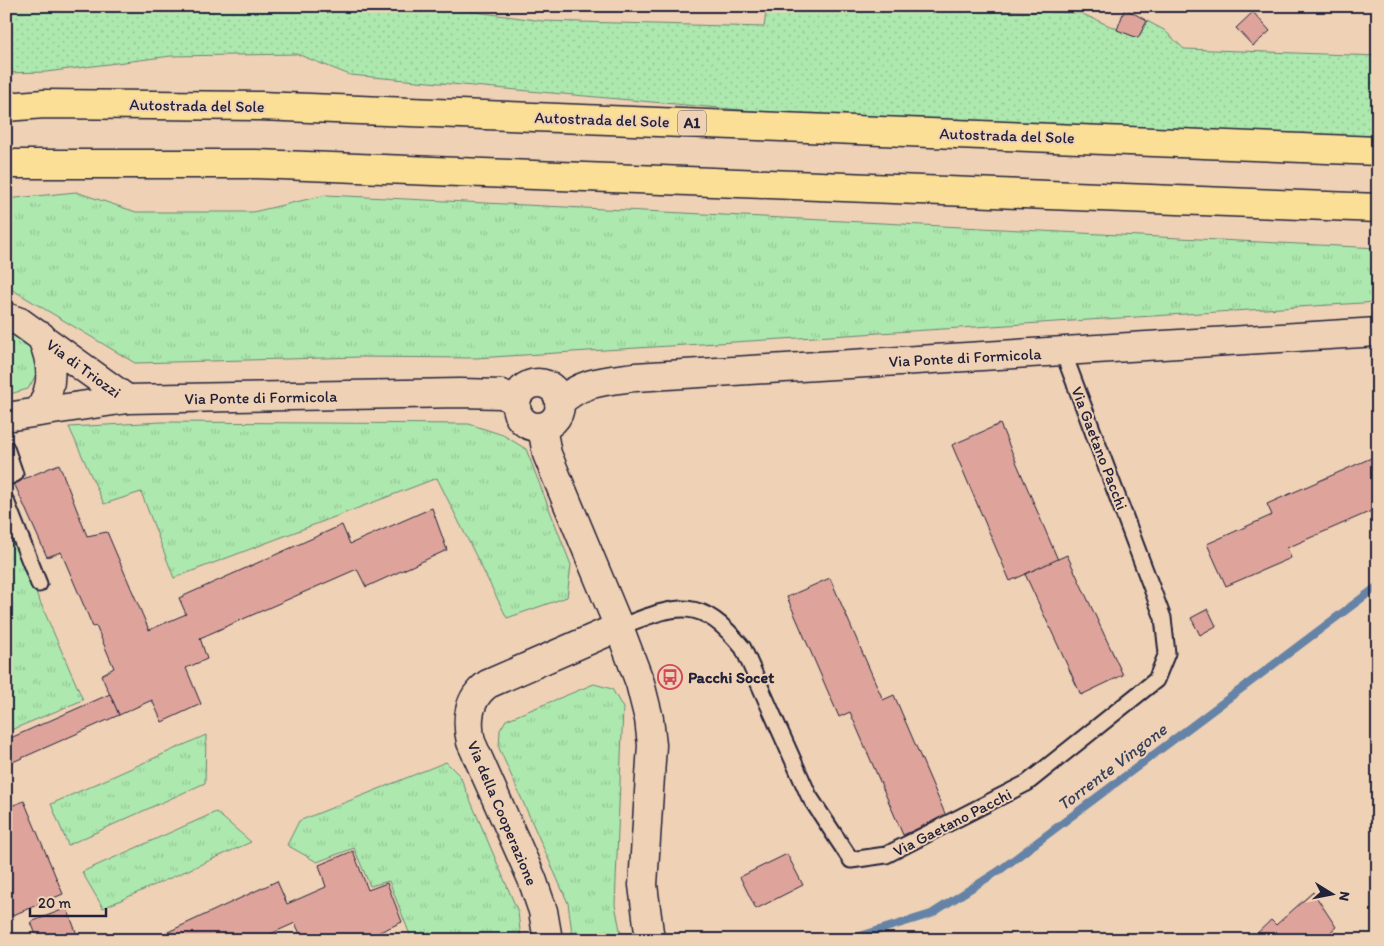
<svg xmlns="http://www.w3.org/2000/svg" width="1384" height="946" font-family="Itim,sans-serif">
	<style>
		.grass { fill: url(#grass-dots); stroke: #688574 }
		.park { fill: url(#park-tufts); stroke: #688574 }
		.lines { fill: none; stroke-linecap: round; stroke-linejoin: round }
		.stream { stroke: #6583a6; stroke-width: 8 }
		.building { fill: #dea49c; stroke: #22223b }
		.lane-casing { stroke: #22223b; stroke-width: 19 }
		.street-casing { stroke: #22223b; stroke-width: 31 }
		.highway-casing { stroke: #22223b; stroke-width: 31 }
		.lane { stroke: #efd1b5; stroke-width: 15 }
		.street { stroke: #efd1b5; stroke-width: 28 }
		.highway { stroke: #fbdf96; stroke-width: 28 }
		.labels { text-anchor: middle; stroke-width: 4; stroke-linejoin: round; paint-order: stroke }
		.shield { fill: #efd1b5; stroke: #605660; stroke-width: 1 }
		.shield-label { font-size: 15px; font-weight: bold; fill: #22223b }
		.street-label { font-size: 16px; fill: #22223b; stroke: #efd1b5 }
		.poi-label { font-size: 16px; font-weight: bold; fill: #22223b; stroke: #efd1b5; text-anchor: start }
		.water-label { font-size: 18px; font-style: italic; fill: #38425f; stroke: #efd1b5 }
	</style>
	<defs>
		<pattern id="grass-dots" width="8" height="8" patternUnits="userSpaceOnUse" patternTransform="scale(1.25)"><rect width="8" height="8" fill="#ade8ae"/><path d="M2 2h.1M6 6h.1" fill="none" stroke="#95c797" stroke-width="1.8" stroke-linecap="round"/></pattern>
		<pattern id="park-tufts" width="24" height="20" patternUnits="userSpaceOnUse" patternTransform="scale(1.25)"><rect width="24" height="20" fill="#ade8ae"/><path d="M3 7l-1-3M5 7V3M7 7l1-3M15 17l-1-3M17 17v-4M19 17l1-3" fill="none" stroke="#95c797"/></pattern>
	</defs>
	<rect width="100%" height="100%" fill="#efd1b5"/>
	<filter id="ink" filterUnits="userSpaceOnUse"><feTurbulence type="fractalNoise" baseFrequency=".02" numOctaves="2"/><feDisplacementMap in="SourceGraphic" scale="10" xChannelSelector="R" yChannelSelector="G"/><feConvolveMatrix kernelMatrix="1 2 1 2 8 2 1 2 1" color-interpolation-filters="sRGB"/></filter>
	<g filter="url(#ink)">
		<path class="grass" d="M6,6H431L543,21L764,27L767,6L901,7L1080,13L1138,38L1147,21L1164,30L1184,49L1378,56V151L1033,136L350,75L297,54L171,56L46,72L6,73Z"/>
		<g class="park">
			<path d="M76,192L136,212H253L326,195L1378,248V302L476,358L360,357L135,363L6,286V199Z"/>
			<path d="M6,330C36,347 49,355 28,389L6,395Z"/>
			<path d="M162,422L469,424L503,435L526,449L571,565L567,597L507,618L437,478L174,578L141,492L104,504L69,427Z"/>
			<path d="M6,524L83,700L6,732Z"/>
			<path d="M594,684L612,689L623,708L615,905L622,940H573L568,903L499,748L500,730L506,720Z"/>
			<path d="M206,735L205,783L68,845L51,804Z"/>
			<path d="M446,762L460,776L518,912L521,940H412L389,881L370,886L354,848L317,862L287,845L299,821Z"/>
			<path d="M216,812L251,842L103,908L82,872Z"/>
		</g>
		<g class="lines">
			<path class="stream" d="M847,940L931,914L1000,870L1378,586"/>
		</g>
		<g class="building">
			<path d="M1125,8L1147,21L1138,38L1117,30Z"/>
			<path d="M1253,12L1270,31L1253,46L1236,28Z"/>
			<path d="M1000,424L1058,560L1010,581L952,445Z"/>
			<path d="M1378,455V508L1287,548L1291,558L1226,586L1207,544L1272,515L1267,504Z"/>
			<path d="M59,464L87,536L107,532L149,630L186,614L179,598L342,525L350,544L432,508L447,550L366,587L357,569L200,638L207,659L186,668L201,704L162,722L152,700L119,715L101,675L114,668L96,626L93,627L61,552L47,557L14,483Z"/>
			<path d="M1067,555L1123,675L1081,695L1025,574Z"/>
			<path d="M830,578L883,700L894,695L946,816L903,835L850,712L839,717L787,597Z"/>
			<path d="M1208,609L1216,626L1200,635L1191,618Z"/>
			<path d="M110,694L119,715L6,765V740Z"/>
			<path d="M24,801L63,894L6,918V808Z"/>
			<path d="M353,851L368,890L387,883L402,922L373,935L375,940H324L322,935L310,940H303L295,923L257,940H151L277,881L287,904L326,887L319,865Z"/>
			<path d="M787,854L803,885L756,909L740,877Z"/>
			<path d="M1313,892L1336,927L1322,940H1250L1271,920L1276,925Z"/>
			<path d="M67,908L79,940H38L31,922Z"/>
		</g>
		<g class="lines">
			<defs>
				<g id="lane">
					<path d="M6,448L15,474L6,478"/>
					<path d="M6,501L39,584"/>
					<path d="M619,627C677,605 699,594 743,648L809,796L851,860L886,855L1027,783L1156,680L1167,653L1163,618L1063,352"/>
				</g>
				<g id="street">
					<path d="M6,317L20,322L127,399"/>
					<circle cx="538" cy="405" r="22"/>
					<path d="M559,403C582,381 605,381 635,377L1378,332"/>
					<path d="M39,411C55,385 53,364 41,336"/>
					<path d="M6,417L127,399L460,393L502,394L516,401"/>
					<path d="M542,427L547,454L619,627L640,683L649,719L652,745L643,885L650,940"/>
					<path d="M548,940L543,911L532,879L471,742C466,720 468,698 488,684L619,627"/>
				</g>
				<g id="highway">
					<path d="M6,107L44,104L260,106L1378,151"/>
					<path d="M6,164H256L1378,208"/>
				</g>
			</defs>
			<use href="#lane" class="lane-casing"/>
			<use href="#street" class="street-casing"/>
			<use href="#highway" class="highway-casing"/>
			<use href="#lane" class="lane"/>
			<use href="#street" class="street"/>
			<use href="#highway" class="highway"/>
		</g>
	</g>
	<defs>
		<symbol id="bus-ring" viewBox="-11 -11 22 22"><circle r="9.5" fill="#efd1b5" stroke="#d1495b" stroke-width="1.5"/><path d="M-5-6H5V4H4V6H2V4H-2V6H-4V4H-5ZM-3.5-4V0h7V-4ZM-3.5 1.2v1.5H-2V1.2ZM2 1.2v1.5H3.5V1.2Z" fill="#d1495b"/></symbol>
	</defs>
	<g fill-rule="evenodd">
		<use href="#bus-ring" x="656" y="663" width="28" height="28"/>
	</g>
	<g class="labels">
		<rect class="shield" x="678" y="110.5" width="28" height="25" rx="4"/>
		<g class="shield-label">
			<text x="692" y="128">A1</text>
		</g>
		<g class="street-label">
			<text transform="translate(197 105) rotate(1)" y="6">Autostrada del Sole</text>
			<text transform="translate(602 119) rotate(2)" y="6">Autostrada del Sole</text>
			<text transform="translate(1007 135) rotate(2)" y="6">Autostrada del Sole</text>
			<text transform="translate(965 357) rotate(-3)" y="6">Via Ponte di Formicola</text>
			<text transform="translate(84 368) rotate(36)" y="6">Via di Triozzi</text>
			<text transform="translate(261 397) rotate(-1)" y="6">Via Ponte di Formicola</text>
			<text transform="translate(1100 448) rotate(69)" y="6">Via Gaetano Pacchi</text>
			<text transform="translate(503 813) rotate(67)" y="6">Via della Cooperazione</text>
			<text transform="translate(952 822) rotate(-27)" y="6">Via Gaetano Pacchi</text>
		</g>
		<g class="poi-label">
			<text x="688" y="683">Pacchi Socet</text>
		</g>
		<g class="water-label">
			<text transform="translate(1112 767) rotate(-37)" y="6">Torrente Vingone</text>
		</g>
	</g>
	<rect width="1384" height="946" fill="none" stroke="#efd1b5" stroke-width="25"/>
	<rect x="12" y="12" width="1359" height="921" fill="none" stroke="#22223b" stroke-width="2" filter="url(#ink)"/>
	<g transform="translate(1332 894) rotate(100)" stroke="#efd1b5" stroke-width="4" paint-order="stroke">
	<path d="M0-4L9 19L0 12L-9 19Z" fill="#22223b"/>
	<text y="-8" font-size="14" font-weight="bold" text-anchor="middle" fill="#22223b">N</text>
	</g>
	<path d="M30 908v8h76v-8" fill="none" stroke="#22223b" stroke-width="2.5"/>
	<text x="38" y="908" font-size="15" fill="#22223b" stroke="#efd1b5" stroke-width="4" paint-order="stroke">20 m</text>
</svg>
